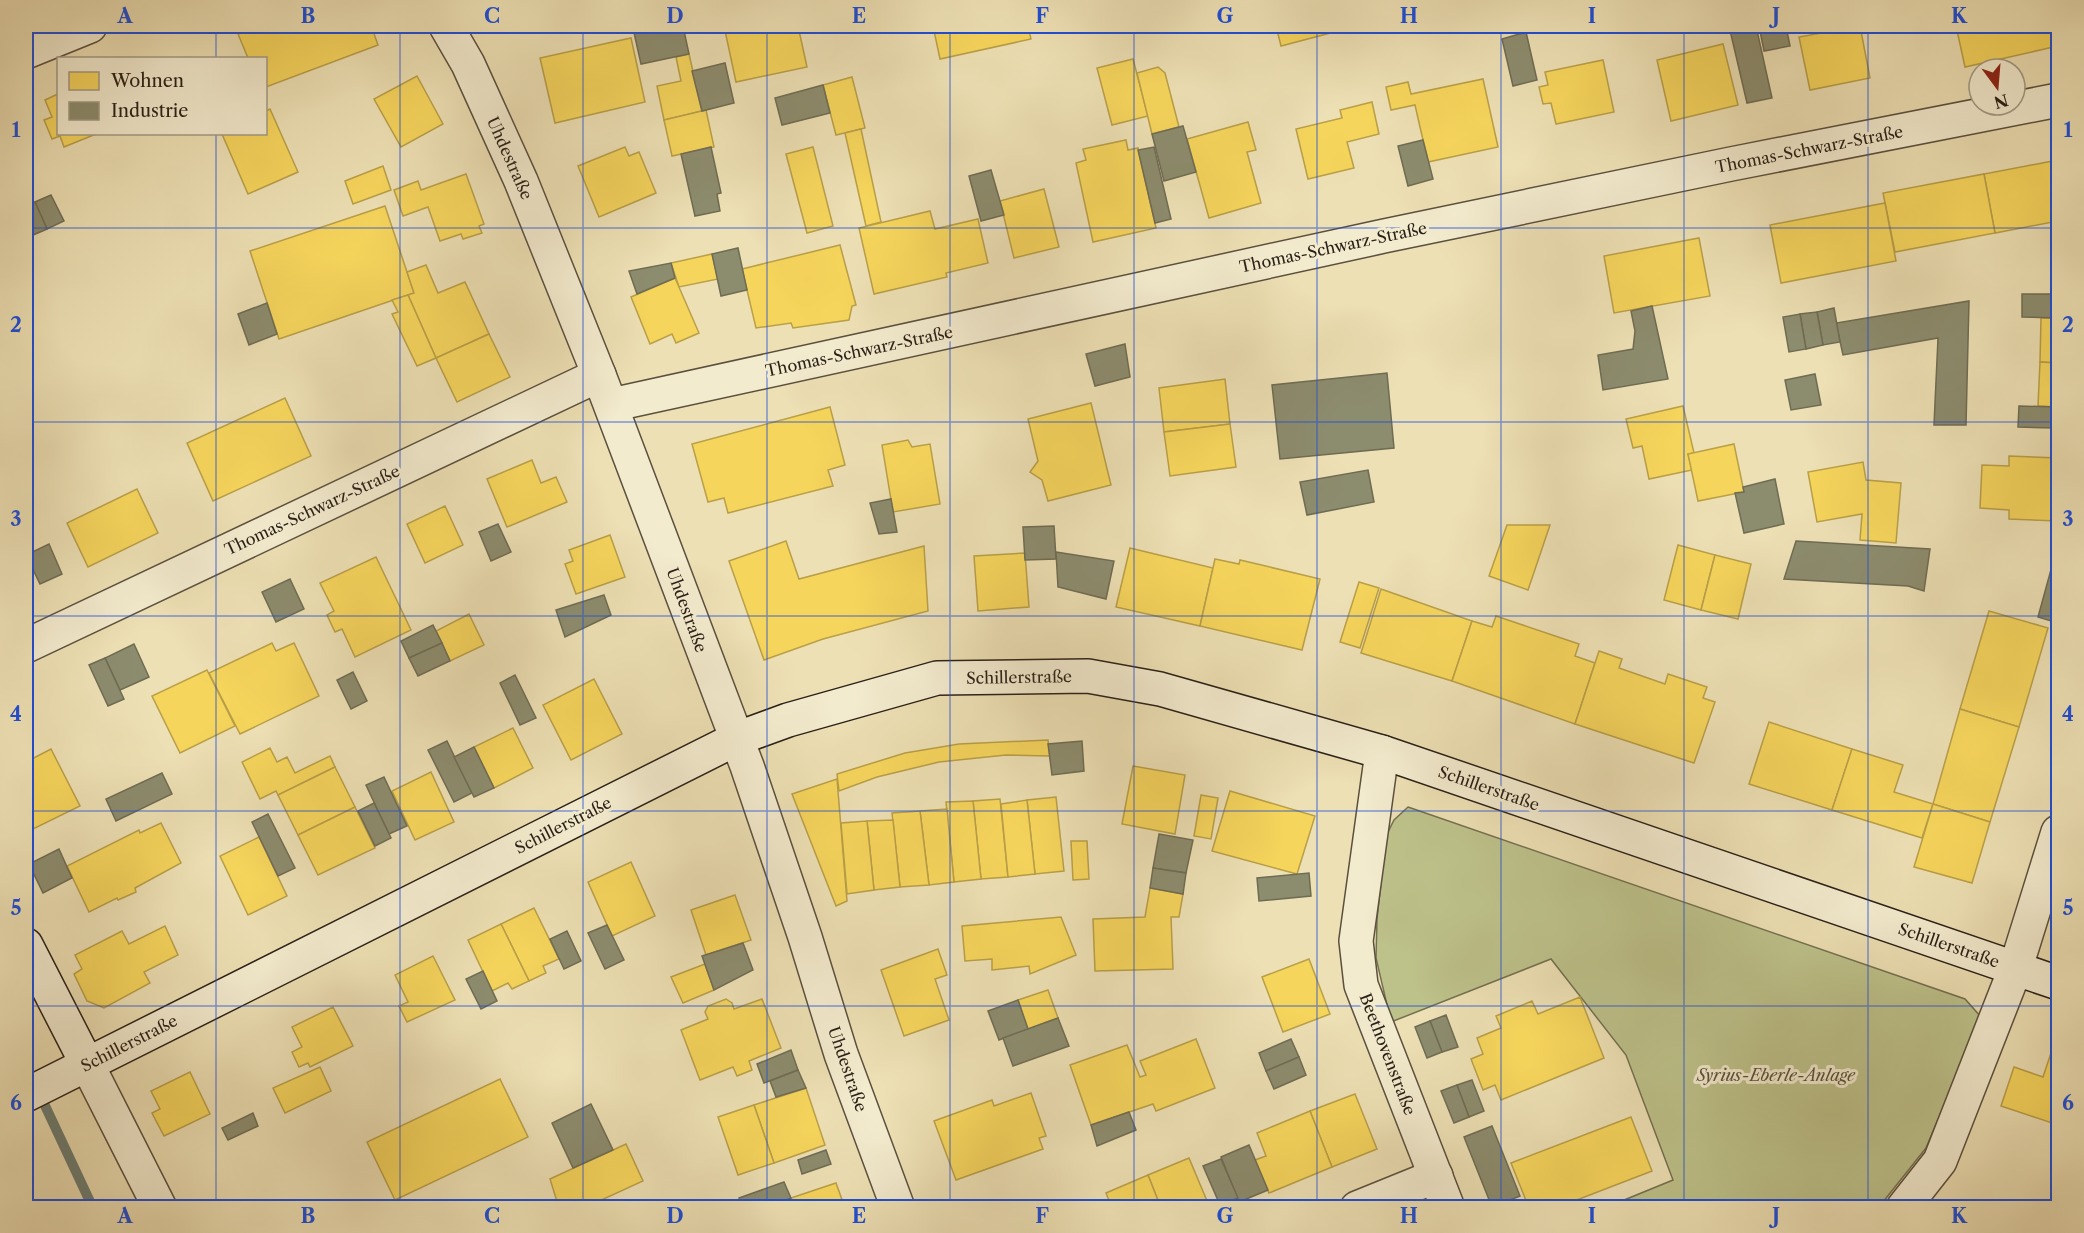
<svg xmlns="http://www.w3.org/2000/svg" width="2084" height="1233" font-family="'Libre Caslon Text',serif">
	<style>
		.green { fill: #bdc18a; stroke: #747051; stroke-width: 1.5 }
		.homes { fill: #f6d55c; stroke: #b99f48; stroke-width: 1.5 }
		.industry { fill: #8c8c6e; stroke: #6f6c54; stroke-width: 1.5 }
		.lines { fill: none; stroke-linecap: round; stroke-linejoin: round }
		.stream { stroke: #6d7e74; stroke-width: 10 }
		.street-casing { stroke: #5b503f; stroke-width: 36 }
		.secondary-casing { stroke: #2a2018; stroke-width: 36 }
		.street { stroke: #f3ebce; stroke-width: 33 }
		.secondary { stroke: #f3ebce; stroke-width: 33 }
		.grid { fill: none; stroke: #1d4ed8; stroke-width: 1.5; stroke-opacity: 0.55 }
		.labels { text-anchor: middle; stroke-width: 6; stroke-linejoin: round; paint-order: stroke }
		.street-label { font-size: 16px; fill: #2a2018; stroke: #f3ebce }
		.park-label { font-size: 16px; font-style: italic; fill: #56503a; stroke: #f3ebce }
		.neatline { fill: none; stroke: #1d4ed8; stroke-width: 2 }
		.grid-label { font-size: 20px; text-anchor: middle; font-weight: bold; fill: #1d4ed8 }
	</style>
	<rect width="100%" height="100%" fill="#ede0b4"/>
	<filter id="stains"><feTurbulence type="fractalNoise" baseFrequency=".00333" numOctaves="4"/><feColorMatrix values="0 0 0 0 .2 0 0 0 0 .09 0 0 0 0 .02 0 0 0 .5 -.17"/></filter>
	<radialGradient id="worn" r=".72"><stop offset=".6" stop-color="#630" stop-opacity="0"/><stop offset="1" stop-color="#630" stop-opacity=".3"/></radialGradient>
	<path class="green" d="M1408,807L1965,999L1981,1017L1926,1148L1879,1207H1607L1673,1180L1626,1055L1551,959L1391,1022L1376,958L1377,919L1386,836L1394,820Z"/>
	<g class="homes">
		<path d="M259,26H378L372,28L378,45L266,87V58H248L238,34Z"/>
		<path d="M724,26H798L807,67L736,82Z"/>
		<path d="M933,26H1028L1031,39L940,59Z"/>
		<path d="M1276,26H1357L1281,46Z"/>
		<path d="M1860,26L1870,78L1810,90L1799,37Z"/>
		<path d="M1956,26H2058V46L1965,67Z"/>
		<path d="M631,38L645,102L555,123L540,58Z"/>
		<path d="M1723,44L1738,105L1671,121L1657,60Z"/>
		<path d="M689,54L702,111L664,120L657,86L681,81L676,57Z"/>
		<path d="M1133,59L1148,116L1112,125L1097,68Z"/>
		<path d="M1603,60L1614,112L1556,124L1551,103L1543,104L1539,87L1548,85L1545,72Z"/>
		<path d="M1158,67L1165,73L1179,127L1152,134L1137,73Z"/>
		<path d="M417,76L443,124L401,147L374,99Z"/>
		<path d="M852,77L865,128L836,135L823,85Z"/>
		<path d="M1483,79L1498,147L1428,162L1415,105L1391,110L1386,87L1408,82L1411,94Z"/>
		<path d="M58,94V134H96L64,147L60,136L52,139L44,120L52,117L45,100Z"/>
		<path d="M1372,102L1379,134L1347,142L1354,168L1308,179L1296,129L1342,118L1340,110Z"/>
		<path d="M270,109L298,172L248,194L222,134H266V111Z"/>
		<path d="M706,110L714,147L672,156L664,120Z"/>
		<path d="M1248,122L1256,150L1247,152L1261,203L1209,218L1187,139Z"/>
		<path d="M861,129L881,222L866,226L845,133Z"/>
		<path d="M1126,140L1128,150L1138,148L1156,228L1093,242L1076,163L1086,160L1083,149Z"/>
		<path d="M625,147L629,156L639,152L656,193L599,217L578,166Z"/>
		<path d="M813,147L833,226L807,233L786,154Z"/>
		<path d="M2058,160V221L1995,233L1984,174Z"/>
		<path d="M383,166L391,190L353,204L345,181Z"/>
		<path d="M466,174L484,224L479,226L482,233L463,239L461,234L440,241L428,207L403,216L394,190L418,181L421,190Z"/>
		<path d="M1984,174L1995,233L1895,252L1883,193Z"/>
		<path d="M1044,189L1059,247L1014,258L1000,201Z"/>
		<path d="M1885,203L1896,261L1781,283L1770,225Z"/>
		<path d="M385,206L414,293L279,339L250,251Z"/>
		<path d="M930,211L935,229L978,219L988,263L946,273L947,277L874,294L859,228Z"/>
		<path d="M1699,238L1710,296L1614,313L1604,256Z"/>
		<path d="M840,245L856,305L852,306L849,320L793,328L791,323L756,328L742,269Z"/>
		<path d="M712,254L718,279L679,287L671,263Z"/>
		<path d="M426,265L438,293L465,282L489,334L436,358L408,295L414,293L407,272Z"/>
		<path d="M675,278L699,333L676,343L672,334L650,344L631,297Z"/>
		<path d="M408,295L436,358L417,366L392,314L398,312L392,300Z"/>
		<path d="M2041,318H2058V363L2040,362Z"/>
		<path d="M489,334L510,377L457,402L436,358Z"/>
		<path d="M2040,362L2058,363V407L2038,406Z"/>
		<path d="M1225,379L1230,424L1164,432L1159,388Z"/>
		<path d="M285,398L311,456L213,501L187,443Z"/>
		<path d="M1091,403L1111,485L1048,501L1042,480L1030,472L1038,461L1028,419Z"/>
		<path d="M1683,406L1694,453L1688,454L1692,470L1649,479L1642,446L1633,448L1626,419Z"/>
		<path d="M830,407L845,465L828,470L833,486L728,513L724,498L708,502L692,444Z"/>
		<path d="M1230,424L1236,467L1170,476L1164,432Z"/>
		<path d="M908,440L912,447L930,444L940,504L893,512L882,445Z"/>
		<path d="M1734,444L1744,492L1698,501L1688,454Z"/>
		<path d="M2009,456L2058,458V521L2009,519V510L1980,508L1982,465L2009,466Z"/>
		<path d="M532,460L541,483L556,477L567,502L507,527L487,479Z"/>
		<path d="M1863,462L1866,480L1901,483L1896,543L1860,540L1862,514L1817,522L1808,472Z"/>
		<path d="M137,489L158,533L88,567L67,523Z"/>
		<path d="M445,506L463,545L425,563L407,524Z"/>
		<path d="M1507,525H1550L1528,590L1489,576Z"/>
		<path d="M610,535L625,577L576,594L565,564L573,561L569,550Z"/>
		<path d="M786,541L799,579L924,546L928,611L823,639L764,660L729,561Z"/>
		<path d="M1678,545L1715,555L1701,610L1664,600Z"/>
		<path d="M1130,548L1213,568L1200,626L1116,607Z"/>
		<path d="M1025,553L1029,607L978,611L974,556Z"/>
		<path d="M1715,555L1751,564L1738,619L1701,610Z"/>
		<path d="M376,557L411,630L355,657L342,629L335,632L327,615L334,611L320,583Z"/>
		<path d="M1215,559L1239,564L1240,560L1320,579L1302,650L1200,626Z"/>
		<path d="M1359,582L1379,588L1360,648L1340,642Z"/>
		<path d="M1381,589L1472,621L1452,681L1361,653Z"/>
		<path d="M1989,611L2048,628L2019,727L1960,709Z"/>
		<path d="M469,614L484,645L450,661L436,631Z"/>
		<path d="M1496,616L1579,644L1575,656L1595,663L1575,724L1452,681L1472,621L1492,627Z"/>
		<path d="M272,643L276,651L294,643L319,696L240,734L209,673Z"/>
		<path d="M1599,651L1622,659L1619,668L1665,684L1668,674L1707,687L1703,698L1715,702L1694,763L1575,724Z"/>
		<path d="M207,670L235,726L180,753L152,696Z"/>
		<path d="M594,679L622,734L571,760L543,705Z"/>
		<path d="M1960,709L2019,727L1990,822L1933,804Z"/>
		<path d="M1769,722L1852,749L1832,810L1749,784Z"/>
		<path d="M513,728L533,768L494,788L474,747Z"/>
		<path d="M1048,740L1050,756L1006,755L939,762L877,777L839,791L837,774L905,753L959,744Z"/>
		<path d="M270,748L277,762L287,757L295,773L330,756L335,767L278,795L276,791L260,799L242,762Z"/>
		<path d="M51,749L80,806L29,831L26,824V762Z"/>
		<path d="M1852,749L1903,765L1894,792L1933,804L1922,838L1832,810Z"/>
		<path d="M1133,766L1185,775L1175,834L1122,824Z"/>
		<path d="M335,767L355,807L298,835L278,795Z"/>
		<path d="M431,772L454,822L415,840L392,791Z"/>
		<path d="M837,779L847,901L836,906L792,794Z"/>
		<path d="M1230,791L1315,816L1297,874L1212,851Z"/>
		<path d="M1201,795L1218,798L1211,839L1194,836Z"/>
		<path d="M1056,797L1064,871L1035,874L1027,800Z"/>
		<path d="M1000,799L1008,877L981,879L973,801Z"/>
		<path d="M1027,800L1035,874L1008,877L1001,804Z"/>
		<path d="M973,801L981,879L954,882L946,802Z"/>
		<path d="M1933,804L1990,822L1972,883L1914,867Z"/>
		<path d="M355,807L375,848L318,875L298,835Z"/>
		<path d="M947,809L954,882L929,885L920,811Z"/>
		<path d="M920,811L929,885L900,887L892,813Z"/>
		<path d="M893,820L900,887L874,890L867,821Z"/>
		<path d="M867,821L874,890L847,894L841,823Z"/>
		<path d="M161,823L181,863L135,888L136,892L118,900L117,898L89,912L67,866L139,830L140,833Z"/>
		<path d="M259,837L287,896L248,915L220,856Z"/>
		<path d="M1071,841H1087L1089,879L1073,880Z"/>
		<path d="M631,862L655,916L612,936L588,882Z"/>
		<path d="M1150,888L1183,894L1179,917H1171L1173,969L1095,971L1093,919L1145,917Z"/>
		<path d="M735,895L751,940L706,955L691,910Z"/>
		<path d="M534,908L559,959L543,966L546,973L529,981L501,924Z"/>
		<path d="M1061,917L1076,955L1030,974L1029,966L992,970V959L965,961L962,926Z"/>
		<path d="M501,924L529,981L512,989L508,983L492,991L468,940Z"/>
		<path d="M165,926L178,955L144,972L150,983L104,1008L87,1001L74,974L82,969L75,955L122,931L129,944Z"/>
		<path d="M938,949L947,975L935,979L949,1020L904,1036L881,970Z"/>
		<path d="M433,956L455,1000L407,1022L399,1006L408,1002L395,975Z"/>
		<path d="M1309,959L1330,1014L1283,1032L1262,977Z"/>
		<path d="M705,964L714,990L683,1003L671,977Z"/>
		<path d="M1048,990L1058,1018L1028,1029L1018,1000Z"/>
		<path d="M1580,997L1604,1058L1501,1100L1495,1085L1483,1090L1471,1059L1483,1054L1477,1038L1501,1028L1496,1016L1532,1001L1538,1014Z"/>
		<path d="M726,999L732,1003L734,1009L762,999L781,1048L749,1061L752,1070L737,1076L733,1067L700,1080L681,1030L708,1019L705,1012L708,1006Z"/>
		<path d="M333,1007L353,1046L310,1067L308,1063L299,1067L292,1052L302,1047L292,1027Z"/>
		<path d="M1196,1039L1215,1088L1156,1111L1153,1104L1091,1125L1070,1065L1127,1045L1140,1077L1146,1075L1140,1061Z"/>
		<path d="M2054,1044L2058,1045V1125L2001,1106L2014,1067L2043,1077Z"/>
		<path d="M320,1067L331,1091L285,1113L273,1088Z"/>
		<path d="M190,1072L210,1114L164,1136L152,1113L160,1109L151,1091Z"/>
		<path d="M500,1079L528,1137L395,1200L367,1142Z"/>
		<path d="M806,1088L825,1145L774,1163L754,1105Z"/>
		<path d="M1031,1093L1046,1136L1039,1138L1043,1149L956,1180L934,1121L992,1100L994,1106Z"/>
		<path d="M1355,1094L1377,1149L1332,1167L1310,1111Z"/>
		<path d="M754,1105L774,1163L738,1175L718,1117Z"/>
		<path d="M1310,1111L1332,1167L1269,1193L1255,1160L1266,1156L1257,1133Z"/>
		<path d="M1631,1117L1652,1171L1556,1208H1529L1511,1163Z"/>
		<path d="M626,1144L643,1181L584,1208H559L550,1179Z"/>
		<path d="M1189,1158L1210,1208H1161L1148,1175Z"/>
		<path d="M1148,1175L1161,1208H1112L1106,1193Z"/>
		<path d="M836,1183L845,1208H794L791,1198Z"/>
	</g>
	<g class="industry">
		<path d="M644,26H683L689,54L641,64L633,28Z"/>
		<path d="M1729,26H1756L1772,98L1747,103Z"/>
		<path d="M1759,26H1786L1790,46L1764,51Z"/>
		<path d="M1526,32L1537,80L1513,86L1502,39Z"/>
		<path d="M725,63L734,103L702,111L692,71Z"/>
		<path d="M823,85L830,113L782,125L775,98Z"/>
		<path d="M1183,126L1196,172L1164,181L1152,134Z"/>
		<path d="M1423,140L1433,179L1408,186L1398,146Z"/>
		<path d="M711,147L721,193L717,194L720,211L695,216L681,154Z"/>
		<path d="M1154,147L1171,219L1155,223L1138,150Z"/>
		<path d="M991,170L1004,215L981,221L969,176Z"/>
		<path d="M51,195L64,221L47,229L35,202Z"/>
		<path d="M35,202L47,229L26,238V206Z"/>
		<path d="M738,248L747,290L721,296L712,254Z"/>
		<path d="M671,263L675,278L637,294L629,271Z"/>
		<path d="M2022,294H2058V318L2022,317Z"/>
		<path d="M1969,301L1966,425H1934L1938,338L1843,355L1836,323Z"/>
		<path d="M267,303L277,334L249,345L238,314Z"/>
		<path d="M1652,306L1668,379L1603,390L1598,355L1633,349L1635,331L1631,311Z"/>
		<path d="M1834,308L1840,342L1823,345L1817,312Z"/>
		<path d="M1817,312L1823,345L1806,349L1800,314Z"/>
		<path d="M1800,314L1806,349L1789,352L1783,317Z"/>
		<path d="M1125,344L1130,377L1095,386L1086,354Z"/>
		<path d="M1387,373L1394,448L1280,459L1272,385Z"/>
		<path d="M1815,374L1821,405L1791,410L1785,380Z"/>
		<path d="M2019,406L2056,407L2055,428L2018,427Z"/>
		<path d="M1368,470L1374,502L1307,515L1300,482Z"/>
		<path d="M1775,479L1784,524L1744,533L1735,493L1744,492L1743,487Z"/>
		<path d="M891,499L897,532L879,534L870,503Z"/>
		<path d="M498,524L511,552L491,561L479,532Z"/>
		<path d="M1054,526L1056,559L1025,560L1023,527Z"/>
		<path d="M1796,541L1930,549L1924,591L1908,586L1784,579Z"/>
		<path d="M49,544L62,574L40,584L26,555Z"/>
		<path d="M1056,552L1114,561L1106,599L1058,587Z"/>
		<path d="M2055,555L2058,556V623L2038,617Z"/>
		<path d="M290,579L304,609L276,622L262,592Z"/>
		<path d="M604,595L611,615L565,637L556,610Z"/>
		<path d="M433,625L442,643L409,658L401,641Z"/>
		<path d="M442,643L450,661L418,676L409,658Z"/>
		<path d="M134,644L149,677L120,690L105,658Z"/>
		<path d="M105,658L124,699L108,706L89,665Z"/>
		<path d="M353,672L367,701L351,709L337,680Z"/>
		<path d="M515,675L536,718L520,725L500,683Z"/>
		<path d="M447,741L472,793L454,802L428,750Z"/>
		<path d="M1082,741L1084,771L1052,775L1048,744Z"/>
		<path d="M474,747L494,788L474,797L454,757Z"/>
		<path d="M162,773L172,794L116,821L106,799Z"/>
		<path d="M384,777L407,826L389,834L366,785Z"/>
		<path d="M374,803L391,838L375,846L358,811Z"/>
		<path d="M268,814L295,868L278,876L252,822Z"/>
		<path d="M1159,834L1193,840L1186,873L1153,868Z"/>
		<path d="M59,849L72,878L43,893L29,864Z"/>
		<path d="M1153,868L1186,873L1183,894L1150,888Z"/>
		<path d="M1309,873L1311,896L1259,901L1257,878Z"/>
		<path d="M607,925L624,960L605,969L588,933Z"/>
		<path d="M567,931L581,961L564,969L550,939Z"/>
		<path d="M743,943L753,970L714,990L702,956Z"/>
		<path d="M483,971L497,1001L481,1009L466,979Z"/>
		<path d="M1018,1000L1028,1029L999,1040L988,1011Z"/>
		<path d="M1446,1015L1458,1047L1442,1052L1430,1021Z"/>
		<path d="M1058,1018L1069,1046L1013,1066L1003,1038Z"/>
		<path d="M1430,1021L1442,1052L1427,1058L1415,1027Z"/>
		<path d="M1291,1039L1299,1057L1266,1071L1259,1053Z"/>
		<path d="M791,1050L798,1070L764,1083L757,1064Z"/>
		<path d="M1299,1057L1306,1075L1274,1089L1266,1071Z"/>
		<path d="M798,1070L806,1088L776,1097L770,1081Z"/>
		<path d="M1472,1080L1484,1111L1469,1117L1457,1085Z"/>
		<path d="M1457,1085L1469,1117L1454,1123L1441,1091Z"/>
		<path d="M591,1104L613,1150L573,1168L552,1123Z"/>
		<path d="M1129,1112L1136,1130L1097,1146L1091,1125Z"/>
		<path d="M253,1113L258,1126L228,1140L222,1128Z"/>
		<path d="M1492,1126L1520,1196L1492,1207L1464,1137Z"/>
		<path d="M1249,1145L1268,1190L1239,1202L1221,1157Z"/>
		<path d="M826,1150L831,1164L802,1174L798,1160Z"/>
		<path d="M1221,1159L1238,1198L1220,1205L1203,1166Z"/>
		<path d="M784,1182L791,1198L768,1208H742L739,1198Z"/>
	</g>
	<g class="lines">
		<path class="stream" d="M26,1065L93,1208"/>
		<defs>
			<g id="street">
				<path d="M446,26L468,64L521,181L599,375L747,766L805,937L841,1054L898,1208"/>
				<path d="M26,52L90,26"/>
				<path d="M611,405L1384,236L1731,164L2058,100"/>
				<path d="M26,646L599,375"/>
				<path d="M1382,752L1356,941L1361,985L1448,1208"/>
				<path d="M87,1064L160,1208"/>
				<path d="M1357,1208L1436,1176"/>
				<path d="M1903,1208L1940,1161L2016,967L2058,832"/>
			</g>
			<g id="secondary">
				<path d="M26,945L87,1064"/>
				<path d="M26,1095L736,739L788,720L937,678L1088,676L1160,689L1382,752L2058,983"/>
			</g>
		</defs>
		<use href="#street" class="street-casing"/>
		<use href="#secondary" class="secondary-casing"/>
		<use href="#street" class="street"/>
		<use href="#secondary" class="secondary"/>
	</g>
	<path class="grid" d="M216,26V58M400,26V1208M583,26V1208M767,26V1208M950,26V1208M1134,26V1208M1317,26V1208M1501,26V1208M1684,26V1208M1868,26V1208M216,134V1208M26,228H2058M26,422H2058M26,616H2058M26,811H2058M26,1006H2058"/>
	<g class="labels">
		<g class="street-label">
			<text transform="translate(1809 149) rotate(-11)" y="6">Thomas-Schwarz-Straße</text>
			<text transform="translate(510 158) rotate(66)" y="6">Uhdestraße</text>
			<text transform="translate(1333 247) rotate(-12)" y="6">Thomas-Schwarz-Straße</text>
			<text transform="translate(859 351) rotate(-12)" y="6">Thomas-Schwarz-Straße</text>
			<text transform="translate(312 510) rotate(-25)" y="6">Thomas-Schwarz-Straße</text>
			<text transform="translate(687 610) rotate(70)" y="6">Uhdestraße</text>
			<text transform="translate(1019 677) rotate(-1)" y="6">Schillerstraße</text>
			<text transform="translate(1489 788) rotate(19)" y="6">Schillerstraße</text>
			<text transform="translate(563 825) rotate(-27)" y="6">Schillerstraße</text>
			<text transform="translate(1949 945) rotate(19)" y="6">Schillerstraße</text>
			<text transform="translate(129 1043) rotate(-27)" y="6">Schillerstraße</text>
			<text transform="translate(1388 1054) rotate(69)" y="6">Beethovenstraße</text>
			<text transform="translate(848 1069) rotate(71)" y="6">Uhdestraße</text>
		</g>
		<g class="park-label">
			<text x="1776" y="1081">Syrius-Eberle-Anlage</text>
		</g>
	</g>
	<rect width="2084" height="1233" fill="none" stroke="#ede0b4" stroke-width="66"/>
	<rect x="57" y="57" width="210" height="78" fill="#f3ebce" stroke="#a39a85" stroke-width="1.5"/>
	<rect x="69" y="72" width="30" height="18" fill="#f6d55c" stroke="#a39a85" stroke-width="1.5"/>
	<text x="111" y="87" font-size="18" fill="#2a2018">Wohnen</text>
	<rect x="69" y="102" width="30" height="18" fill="#8c8c6e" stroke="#a39a85" stroke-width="1.5"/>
	<text x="111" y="117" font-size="18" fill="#2a2018">Industrie</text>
	<g transform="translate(1997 87) rotate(164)"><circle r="28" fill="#f3ebce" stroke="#a39a85" stroke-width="1.5"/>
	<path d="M0-4.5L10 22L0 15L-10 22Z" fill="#8f2418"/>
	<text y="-9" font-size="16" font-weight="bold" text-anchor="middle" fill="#2a2018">N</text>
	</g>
	<rect x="33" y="33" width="2018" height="1167" class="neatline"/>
	<g class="grid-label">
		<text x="125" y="23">A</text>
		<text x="308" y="23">B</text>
		<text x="492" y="23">C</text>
		<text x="675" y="23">D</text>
		<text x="859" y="23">E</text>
		<text x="1042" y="23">F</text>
		<text x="1225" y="23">G</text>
		<text x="1409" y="23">H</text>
		<text x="1592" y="23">I</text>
		<text x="1776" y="23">J</text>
		<text x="1959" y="23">K</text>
		<text x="16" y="137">1</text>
		<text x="2068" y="137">1</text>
		<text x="16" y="332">2</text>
		<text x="2068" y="332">2</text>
		<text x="16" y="526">3</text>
		<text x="2068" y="526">3</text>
		<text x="16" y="721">4</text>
		<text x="2068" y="721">4</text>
		<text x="16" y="915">5</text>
		<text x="2068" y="915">5</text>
		<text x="16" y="1110">6</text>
		<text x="2068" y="1110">6</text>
		<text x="125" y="1223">A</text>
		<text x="308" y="1223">B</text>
		<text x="492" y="1223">C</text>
		<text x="675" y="1223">D</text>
		<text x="859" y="1223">E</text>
		<text x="1042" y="1223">F</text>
		<text x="1225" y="1223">G</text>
		<text x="1409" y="1223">H</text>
		<text x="1592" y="1223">I</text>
		<text x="1776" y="1223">J</text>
		<text x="1959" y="1223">K</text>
	</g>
	<rect width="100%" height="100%" filter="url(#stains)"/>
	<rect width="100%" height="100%" fill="url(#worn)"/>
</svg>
